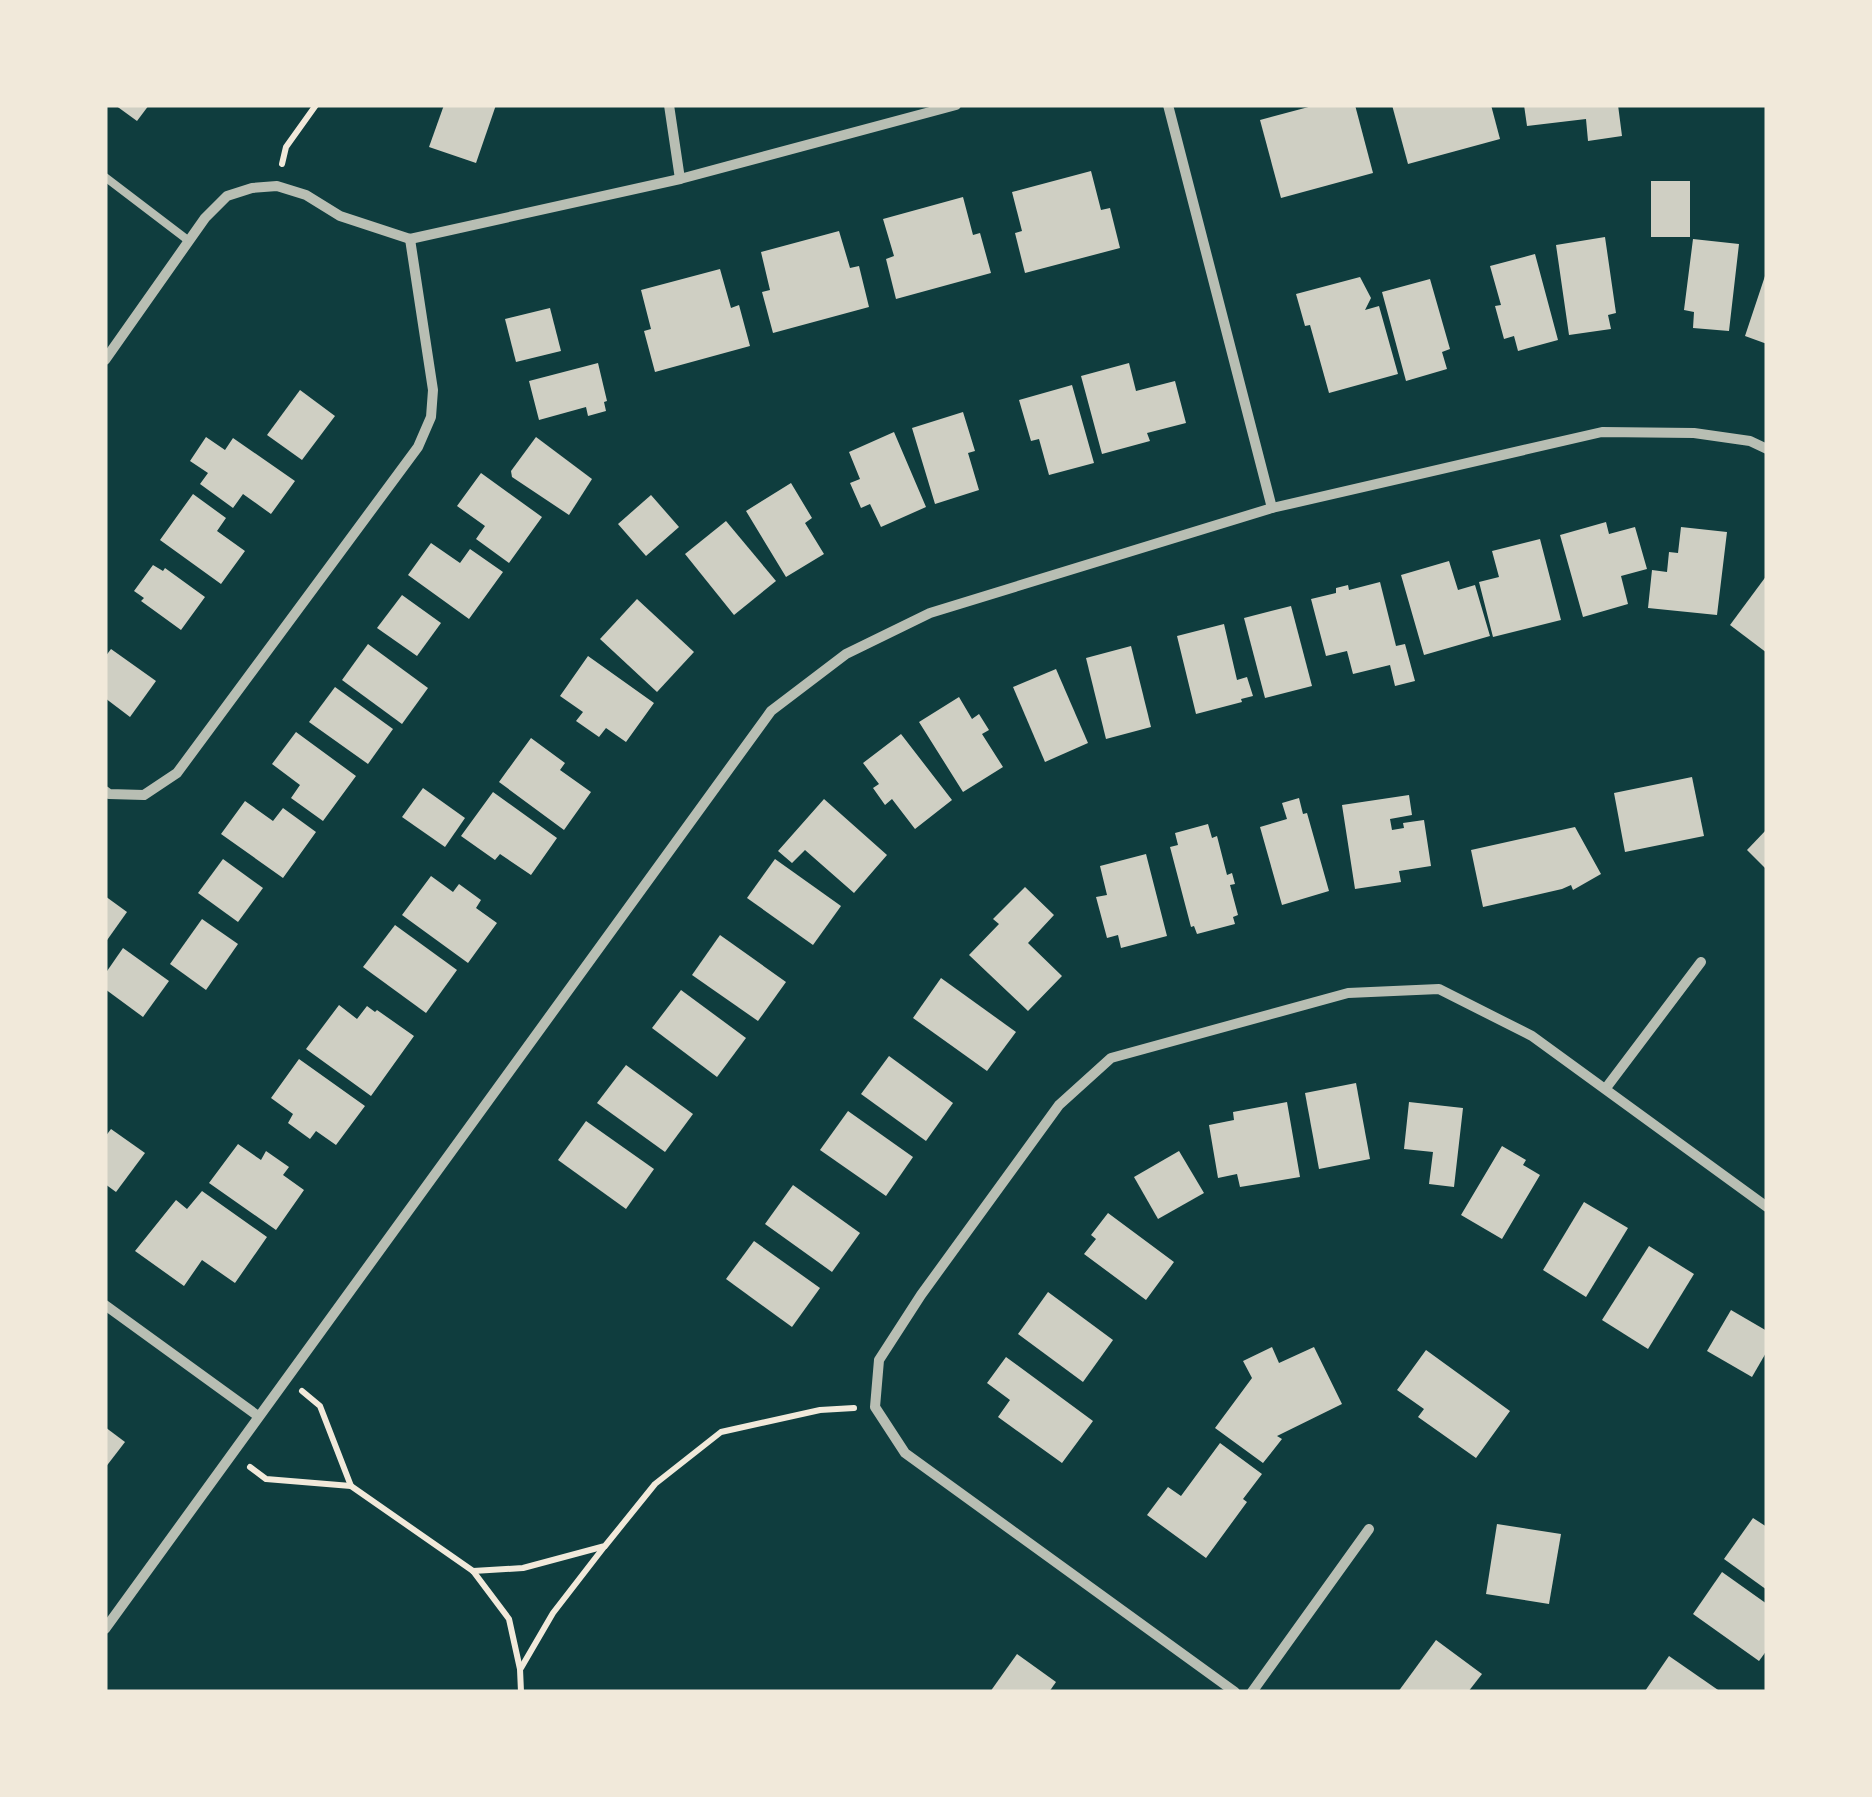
<svg xmlns="http://www.w3.org/2000/svg" width="1872" height="1797" font-family="'Fira Sans',sans-serif">
	<style>
		.building { fill: #cfcfc3 }
		.lines { fill: none; stroke-linecap: round; stroke-linejoin: round }
		.path { stroke: #f1e9da; stroke-width: 6 }
		.service { stroke: #b8beb3; stroke-width: 8 }
		.minor { stroke: #b8beb3; stroke-width: 10 }
	</style>
	<rect width="100%" height="100%" fill="#0f3d3e"/>
	<g class="building">
		<path d="M115,105H149L137,121Z"/>
		<path d="M444,105H496L476,163L429,147Z"/>
		<path d="M1316,105H1355L1373,173L1281,198L1260,120Z"/>
		<path d="M1392,105H1491L1500,139L1408,164Z"/>
		<path d="M1524,105H1618L1622,136L1588,141L1586,119L1527,126Z"/>
		<path d="M1091,171L1101,210L1110,208L1120,248L1025,273L1015,233L1022,231L1012,192Z"/>
		<rect x="1651" y="181" width="39" height="56"/>
		<path d="M963,197L973,235L980,233L991,273L896,299L886,259L894,256L883,219Z"/>
		<path d="M839,231L850,268L859,266L869,307L773,333L762,292L770,290L761,252Z"/>
		<path d="M1605,237L1616,313L1608,315L1611,329L1569,335L1556,245Z"/>
		<path d="M1693,239L1739,244L1729,331L1693,328L1694,312L1684,310Z"/>
		<path d="M1535,254L1558,340L1518,351L1514,336L1504,339L1495,306L1501,305L1490,266Z"/>
		<path d="M720,269L731,308L739,305L750,346L655,372L644,331L651,329L641,290Z"/>
		<path d="M1767,270V344L1745,336Z"/>
		<path d="M1360,277L1371,298L1365,310L1379,306L1398,374L1329,393L1310,325L1305,326L1296,294Z"/>
		<path d="M1430,279L1450,349L1442,352L1447,369L1406,381L1382,292Z"/>
		<path d="M550,308L561,351L516,362L505,319Z"/>
		<path d="M598,363L607,401L604,402L606,411L588,416L586,407L539,420L529,381Z"/>
		<path d="M1129,363L1136,391L1175,381L1186,423L1147,433L1150,441L1102,454L1081,376Z"/>
		<path d="M1072,385L1094,463L1049,475L1039,439L1031,441L1019,400Z"/>
		<path d="M300,390L335,416L302,460L267,435Z"/>
		<path d="M963,412L975,451L968,453L979,490L935,504L912,428Z"/>
		<path d="M894,432L926,507L881,527L870,504L861,508L850,483L860,479L849,452Z"/>
		<path d="M206,437L225,450L233,438L295,481L271,514L243,494L233,508L200,484L208,473L190,461Z"/>
		<path d="M536,437L592,479L569,515L512,477L511,471Z"/>
		<path d="M481,473L542,517L509,563L476,539L485,526L457,506Z"/>
		<path d="M791,483L812,518L805,523L824,554L786,577L746,511Z"/>
		<path d="M193,494L226,518L217,531L245,551L221,584L160,540Z"/>
		<path d="M651,495L679,527L646,556L618,524Z"/>
		<path d="M726,521L776,581L734,615L685,554Z"/>
		<path d="M1606,522L1609,534L1635,527L1647,569L1621,576L1628,604L1583,617L1560,535Z"/>
		<path d="M1681,527L1727,532L1717,615L1648,608L1652,570L1667,572L1669,552L1678,553Z"/>
		<path d="M1540,539L1561,620L1493,637L1479,582L1499,577L1492,551Z"/>
		<path d="M431,543L460,563L470,549L503,572L469,619L408,575Z"/>
		<path d="M1449,561L1458,590L1475,585L1490,636L1424,655L1401,575Z"/>
		<path d="M153,565L163,571L165,568L205,597L181,630L141,601L144,598L134,591Z"/>
		<path d="M1767,575V653L1730,625Z"/>
		<path d="M1380,582L1396,646L1405,644L1415,681L1395,686L1390,665L1353,674L1347,651L1326,656L1311,599L1336,593V588L1348,585L1349,590Z"/>
		<path d="M402,595L441,623L417,656L377,628Z"/>
		<path d="M637,599L694,652L657,692L600,639Z"/>
		<path d="M1291,606L1312,686L1265,698L1244,618Z"/>
		<path d="M1224,624L1237,680L1247,677L1253,696L1241,699L1242,702L1196,714L1177,636Z"/>
		<path d="M368,644L428,688L402,724L342,680Z"/>
		<path d="M1131,646L1151,727L1106,739L1086,658Z"/>
		<path d="M111,649L156,681L130,717L105,698V657Z"/>
		<path d="M588,656L654,703L626,742L606,728L599,737L576,721L583,712L560,696Z"/>
		<path d="M1056,669L1088,743L1045,762L1013,687Z"/>
		<path d="M335,687L393,729L368,764L309,722Z"/>
		<path d="M959,697L972,719L979,714L989,730L982,734L1003,767L963,792L919,722Z"/>
		<path d="M296,732L356,776L323,821L291,798L300,785L272,764Z"/>
		<path d="M901,734L952,800L915,829L892,799L885,805L873,788L879,784L863,763Z"/>
		<path d="M531,738L565,763L560,770L591,792L564,830L499,782Z"/>
		<path d="M1692,777L1704,836L1625,852L1614,793Z"/>
		<path d="M423,788L465,818L445,847L402,817Z"/>
		<path d="M493,792L557,838L531,875L500,854L495,860L461,836Z"/>
		<path d="M1409,795L1412,815L1390,819L1392,830L1404,828L1403,823L1424,820L1431,866L1399,871L1401,882L1355,889L1342,805Z"/>
		<path d="M1299,798L1303,814L1307,813L1329,891L1282,905L1260,827L1287,819L1282,803Z"/>
		<path d="M824,799L887,855L854,893L805,850L792,863L778,851Z"/>
		<path d="M245,801L273,821L283,808L316,832L283,878L221,834Z"/>
		<path d="M1208,824L1212,838L1217,836L1227,875L1232,873L1235,884L1230,885L1238,915L1233,917L1235,924L1197,934L1194,926L1191,927L1170,847L1178,845L1175,833Z"/>
		<path d="M1575,827L1601,874L1573,890L1571,885L1562,889L1483,907L1471,850Z"/>
		<path d="M1767,829V870L1747,850Z"/>
		<path d="M1146,854L1167,936L1121,948L1118,935L1107,938L1096,897L1107,895L1100,866Z"/>
		<path d="M223,859L263,888L238,922L198,893Z"/>
		<path d="M775,859L841,906L813,945L747,898Z"/>
		<path d="M431,876L453,892L459,884L481,900L476,908L497,923L468,963L402,915Z"/>
		<path d="M1025,887L1054,915L1028,943L1062,976L1028,1011L969,955L999,924L993,919Z"/>
		<path d="M105,896L127,912L105,943Z"/>
		<path d="M202,919L238,944L206,990L170,964Z"/>
		<path d="M395,925L457,970L426,1013L363,967Z"/>
		<path d="M720,935L786,982L758,1021L692,975Z"/>
		<path d="M123,948L169,981L143,1017L105,989V974Z"/>
		<path d="M941,978L1016,1032L987,1071L913,1018Z"/>
		<path d="M681,990L746,1038L717,1077L652,1028Z"/>
		<path d="M339,1005L357,1019L367,1006L375,1012L377,1010L414,1036L371,1096L306,1049Z"/>
		<path d="M889,1056L953,1103L926,1141L861,1094Z"/>
		<path d="M299,1059L365,1106L336,1145L316,1131L310,1139L288,1123L293,1114L271,1098Z"/>
		<path d="M626,1065L693,1114L665,1152L597,1103Z"/>
		<path d="M1356,1083L1370,1159L1319,1169L1305,1093Z"/>
		<path d="M1287,1102L1300,1177L1240,1187L1237,1174L1218,1178L1209,1125L1234,1120L1233,1112Z"/>
		<path d="M1409,1102L1463,1108L1454,1187L1429,1184L1433,1152L1404,1149Z"/>
		<path d="M848,1111L913,1157L886,1196L820,1150Z"/>
		<path d="M586,1121L654,1169L626,1209L558,1160Z"/>
		<path d="M111,1129L145,1153L116,1192L105,1184V1137Z"/>
		<path d="M238,1144L261,1160L266,1151L289,1167L283,1175L304,1190L276,1230L209,1183Z"/>
		<path d="M1502,1146L1526,1160L1523,1165L1540,1175L1502,1239L1461,1215Z"/>
		<path d="M1179,1151L1204,1193L1158,1219L1134,1177Z"/>
		<path d="M793,1185L860,1233L832,1272L765,1224Z"/>
		<path d="M202,1191L267,1237L235,1283L202,1260L184,1286L135,1251L176,1200L187,1209Z"/>
		<path d="M1584,1202L1628,1228L1586,1297L1543,1270Z"/>
		<path d="M1108,1213L1174,1262L1146,1300L1084,1254L1096,1239L1091,1235Z"/>
		<path d="M754,1241L820,1288L792,1327L726,1279Z"/>
		<path d="M1649,1246L1694,1274L1648,1349L1602,1320Z"/>
		<path d="M1048,1292L1113,1340L1083,1382L1018,1334Z"/>
		<path d="M1731,1310L1767,1331V1351L1752,1377L1707,1351Z"/>
		<path d="M1272,1347L1279,1363L1314,1347L1342,1404L1277,1436L1282,1439L1263,1463L1215,1428L1252,1378L1243,1361Z"/>
		<path d="M1426,1350L1510,1411L1476,1458L1418,1417L1424,1409L1397,1390Z"/>
		<path d="M1006,1357L1093,1421L1062,1463L998,1417L1010,1400L987,1383Z"/>
		<path d="M105,1427L125,1442L105,1468Z"/>
		<path d="M1220,1443L1262,1474L1243,1499L1247,1502L1206,1558L1147,1515L1168,1487L1181,1496Z"/>
		<path d="M1753,1518L1767,1527V1590L1724,1559Z"/>
		<path d="M1497,1524L1561,1534L1549,1604L1486,1594Z"/>
		<path d="M1722,1572L1767,1604V1650L1759,1661L1693,1614Z"/>
		<path d="M1436,1640L1482,1674L1468,1692H1398Z"/>
		<path d="M1017,1654L1056,1682L1049,1692H990Z"/>
		<path d="M1669,1656L1721,1692H1647L1645,1691Z"/>
	</g>
	<g class="lines">
		<g class="path">
			<path d="M282,164L286,147L316,105"/>
			<path d="M302,1391L320,1406L351,1486"/>
			<path d="M250,1467L266,1479L351,1486L473,1571L509,1619L520,1669L521,1692"/>
			<path d="M473,1571L523,1568L605,1546L655,1484L721,1432L820,1410L854,1408"/>
			<path d="M521,1668L553,1613L604,1547"/>
		</g>
		<path class="service" d="M105,177L189,241"/>
		<g class="minor">
			<path d="M669,105L680,179"/>
			<path d="M1168,105L1272,508"/>
			<path d="M105,360L205,218L227,196L252,188L277,186L306,195L340,216L410,239L680,179L956,105"/>
			<path d="M105,791L109,794L144,795L177,773L418,447L431,417L433,390L410,239"/>
			<path d="M1606,1088L1701,962"/>
			<path d="M105,1305L258,1416"/>
			<path d="M105,1629L771,711L846,654L930,613L1272,508L1602,432L1694,433L1750,441L1767,449"/>
			<path d="M1235,1692L905,1453L875,1407L879,1360L921,1295L1059,1105L1111,1058L1348,993L1439,989L1532,1036L1767,1207"/>
			<path d="M1252,1692L1369,1529"/>
		</g>
	</g>
	<rect width="1872" height="1797" fill="none" stroke="#f1e9da" stroke-width="215"/>
</svg>
